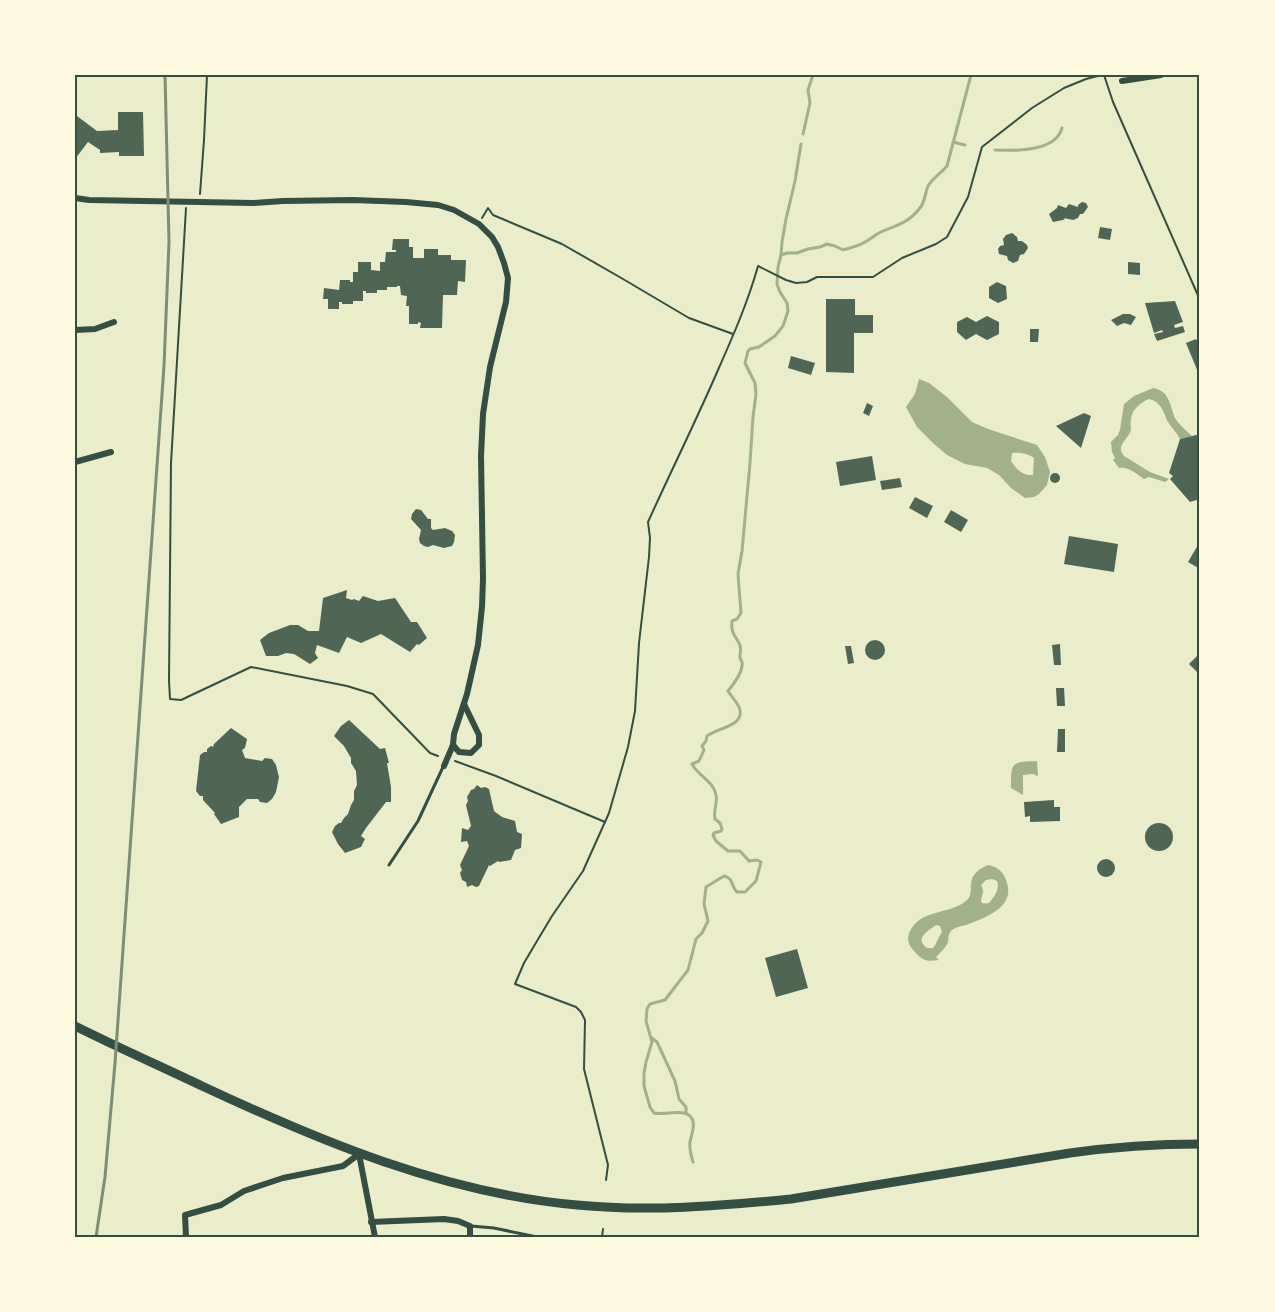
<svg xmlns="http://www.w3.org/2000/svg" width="1275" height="1312" font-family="Arial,sans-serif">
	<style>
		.water { fill: #a3b18a; fill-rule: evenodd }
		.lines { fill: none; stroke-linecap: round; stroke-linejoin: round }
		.stream { stroke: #a3b18a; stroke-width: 3 }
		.building { fill: #4f6655 }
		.path { stroke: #344e41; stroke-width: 2 }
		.service { stroke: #344e41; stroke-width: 3 }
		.minor { stroke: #344e41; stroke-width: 6 }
		.secondary { stroke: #344e41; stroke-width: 9 }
		.rail { stroke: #7c8e77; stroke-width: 3 }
		.neatline { fill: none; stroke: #344e41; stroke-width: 2 }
	</style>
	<rect width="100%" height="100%" fill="#e9edc9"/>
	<g class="water">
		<path d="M919,379L929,383L947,397L972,422L988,429L1037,445L1045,457L1050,472L1047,485L1039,494L1034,497L1025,498L1011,488L999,475L987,468L965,464L947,455L934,444L917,427L906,407L915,394ZM1012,453C1019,452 1028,453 1034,458L1033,475C1023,476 1016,469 1011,461Z"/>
		<path d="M1153,388C1170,391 1170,406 1175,418C1178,424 1187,431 1192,436L1180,439C1177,433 1172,428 1168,422C1163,412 1162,402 1149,399C1141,402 1131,410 1131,420C1130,423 1131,427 1131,430C1128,440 1115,445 1124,456L1150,472L1169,479L1165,482L1149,477L1144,479C1137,474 1128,466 1119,468L1113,460L1115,458L1112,452L1111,442L1118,435L1120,430L1124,404L1134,396Z"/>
		<path d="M1037,761L1038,776L1033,774L1023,775V795L1011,788C1011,762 1011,762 1037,761Z"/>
		<path d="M988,865C998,867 1004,872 1007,883C1015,908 984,918 966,925C962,926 956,927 952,930C948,933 949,937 948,942C946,947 940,953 936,957L939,960C930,961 924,962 918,955C911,948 905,942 910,931C921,909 948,915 966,901C978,892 960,877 988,865ZM992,879L997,881C1000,890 994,897 989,903C977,905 982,899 983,892C983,889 982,887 981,885L986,880ZM936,925L940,926L942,932C938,937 938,942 933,948H927C914,938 928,931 936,925Z"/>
	</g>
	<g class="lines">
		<g class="stream">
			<path d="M803,134L810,103L808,90L813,75"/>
			<path d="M953,142L965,145"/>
			<path d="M995,150C1015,151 1056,152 1062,128"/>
			<path d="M781,255L787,253H797L808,249L820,247L827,244L835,246L843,250C850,248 859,246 865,242C869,240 873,237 877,234C893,226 908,224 920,208C925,202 925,193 928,186C933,178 941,173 947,166L971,75"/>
			<path d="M652,1038L657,1042L675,1081L679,1099L686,1107V1113"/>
			<path d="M693,1162C691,1155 689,1149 690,1142C692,1132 699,1117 684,1113C674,1111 664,1115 654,1113L650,1107L644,1086V1073L646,1062L652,1042L646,1021L647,1009L650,1004L665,1000L688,970L696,939L702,933L708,921L704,904L706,887L724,876C734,878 731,887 737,892H745L756,881L761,862L757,860L749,861L740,851H728L716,841L713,835L714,833L721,831L722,829L720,823L715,819C713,809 718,803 716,795C714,781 697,775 692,764L699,761L704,750L702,746L706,741L707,736C716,728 747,726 739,707C736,701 731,696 728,691C733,685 741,675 742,666C743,660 741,663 740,657C740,652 742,648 739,643C734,634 731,633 732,621L737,619L741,613L738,574L742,551L750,463L753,417L756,394L755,383L745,363L748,351L750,349L759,347L775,336L783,326L788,311L787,303L780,292L777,284L778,267L781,255L782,242L786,219L795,181L801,144"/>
		</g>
	</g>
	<g class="building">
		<path d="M118,112H143L144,156H119V152L100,153V150L88,142L75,159V118L77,116L97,131L118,130Z"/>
		<path d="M1082,202L1086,203L1088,207L1083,214H1080L1078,218L1073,220L1064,218L1065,219L1063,220L1053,222L1049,214L1057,208L1058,205L1066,208L1069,204L1078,207V205Z"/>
		<path d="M1100,227L1112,229L1110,240L1098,238Z"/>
		<path d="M1012,233L1017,237L1018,241H1022L1027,245L1028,248L1024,254L1020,255L1018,261L1013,263L1008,260L1007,256L999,254L998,249L1000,246L1004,245L1003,239L1006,235Z"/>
		<path d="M393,239H409V247H413V258H424V249H438V255H451V260H466L465,282L458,281L457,295H443L442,328H420L421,323L418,322V324H409V306H406L407,296L401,295L400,286H397V287H387V290H377V293H366V291H363V301H353V304H342V302H339V309H328V299H323L324,288L339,290L340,280H350V282H353V272H358V262H371V270L380,271V262H385L386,252H396V250H392Z"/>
		<path d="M1128,262L1140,263V275L1128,274Z"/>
		<path d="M997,282L1006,286L1007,299L998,303L989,298V287Z"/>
		<path d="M826,299H855V315H873V333H854V373L826,372Z"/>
		<path d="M1175,301L1183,322L1174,325L1175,328L1183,326L1185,332L1157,341L1154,334L1163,332L1162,330L1154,333L1145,303Z"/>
		<path d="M1123,314H1130L1136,317L1131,325L1124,323L1117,326L1111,320Z"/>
		<path d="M987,316L999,322V334L987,340L976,334L966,340L957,332V322L967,317L976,322Z"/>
		<path d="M1030,329H1039L1038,342H1030Z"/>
		<path d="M1196,339L1200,346V377L1186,343Z"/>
		<path d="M791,356L815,363L811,375L788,368Z"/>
		<path d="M867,403L873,406L869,416L863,413Z"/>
		<path d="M1084,413L1091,416L1081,448L1056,426Z"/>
		<path d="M1200,434V499L1190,502L1170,479L1173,476L1169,473L1180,439Z"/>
		<path d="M872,456L876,480L840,486L836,462Z"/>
		<circle cx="1055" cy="478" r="5"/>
		<path d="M900,478L902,487L882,490L880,481Z"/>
		<path d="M915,497L933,506L927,518L909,508Z"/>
		<path d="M416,509L421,510L428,519H431V528L433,530L445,528L452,531L455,535L454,542L452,546L444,548L433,545L428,547L424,546L420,543L419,539L421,530L411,519L412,514Z"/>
		<path d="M951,510L968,520L961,532L944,522Z"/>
		<path d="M1069,536L1118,544L1114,572L1064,564Z"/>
		<path d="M1198,545L1200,547V569L1188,562Z"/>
		<path d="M347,590L346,598L352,600L354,599L359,601L363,596L378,601L395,598L411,622H417L427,638L419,645L417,644L410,652L381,634L361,643L347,637L339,653L317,645L315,653L318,658L310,664L294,654L286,653L278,656H266L260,640L269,633L290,625H298L308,631H319L323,598Z"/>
		<circle cx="875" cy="650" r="10"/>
		<path d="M1060,644L1061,665H1054L1052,645Z"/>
		<path d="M845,646H851L854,663L848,664Z"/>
		<path d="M1200,653V675L1189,664Z"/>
		<path d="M1056,688H1064L1065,706H1057Z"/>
		<path d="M349,720L380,749L385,748L389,763H387L391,787V802H386L366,828L361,836L365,839L361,847L345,853L338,844L332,832L335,826L339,823H341L344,818L348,814L351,805L354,800V791L357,785L356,771L351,763V758L344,746L334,736L341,726Z"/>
		<path d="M231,728L247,739L245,748L242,750L245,758L262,761L265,758L272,759L276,765L279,777L276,792L272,799L267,803L260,802L258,799H247L239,807V817L221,824L214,814L215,813L203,800V796H200L196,791L200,755L204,752H207V749L211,746L213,747L214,744Z"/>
		<path d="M1058,729H1065V752H1057Z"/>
		<path d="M477,785L481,788L485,787L489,789L494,811L502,817L515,821L517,832L522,834L521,848L515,850L511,860L499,862L498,861L490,866L489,865L479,886L476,887L472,885L467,887L466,882L462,880L460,873L462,870L460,865L469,846L467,841L461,842L462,828L468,830L471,826L466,805L468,801L467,797L471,790L474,789Z"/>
		<path d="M1054,800V807H1060V821L1030,822V816L1025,817L1024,802Z"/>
		<circle cx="1159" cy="837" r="14"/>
		<circle cx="1106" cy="868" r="9"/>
		<path d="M797,949L808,988L776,997L765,958Z"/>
	</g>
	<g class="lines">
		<g class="path">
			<path d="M1104,75L1113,102L1200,300"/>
			<path d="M200,194L204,140L207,75"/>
			<path d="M186,208L171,463L169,681L170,699L181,700L251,667L347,686L373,694L430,753L438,756"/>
			<path d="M482,218L488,208L493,215L562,244L623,279L689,318L733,334"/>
			<path d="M455,761L496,776L605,822"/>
			<path d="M606,1180L608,1165L584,1069L585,1020L581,1012L576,1007L515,984L524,963L537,941L552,916L583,871L609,813L628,747L635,711L639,643L649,557L650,538L648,522C671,471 696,421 718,370C733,336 748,302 758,266L786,280L796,283L807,282L817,277H873L902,258L936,244L947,237L968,197L982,147L1032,108L1064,88L1086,79L1102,75"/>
			<path d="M602,1237L603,1229"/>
		</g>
		<g class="service">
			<path d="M389,865L418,821L443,767"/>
			<path d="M471,1226L494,1228L537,1237"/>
		</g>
		<g class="minor">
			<path d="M1122,81L1161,75"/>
			<path d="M75,198L89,200L253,203L283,201L353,200L406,202L438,205L454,210L479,224L492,237L498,247L504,263L508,278L506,302L490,367L483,414L481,456L483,579L482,607L478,645L467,694L454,734L453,745L444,766"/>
			<path d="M75,330L95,329L114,322"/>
			<path d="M75,462L111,452"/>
			<path d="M453,745L459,752L471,753L479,745V735L464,704"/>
			<path d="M371,1222L444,1219L458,1221L470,1226V1237"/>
			<path d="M186,1237L185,1215L221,1205L244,1191L283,1178L343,1166L359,1154L375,1237"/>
		</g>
		<path class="secondary" d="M75,1026C117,1047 160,1066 202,1086C322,1142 444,1193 577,1205C649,1212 720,1206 791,1199L1070,1153C1113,1147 1156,1144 1200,1144"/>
		<path class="rail" d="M96,1237L105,1177L115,1063L164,366L169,242L165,75"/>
	</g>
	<rect width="1275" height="1312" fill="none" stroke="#fefae0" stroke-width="153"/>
	<rect x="76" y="76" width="1122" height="1160" class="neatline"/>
</svg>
